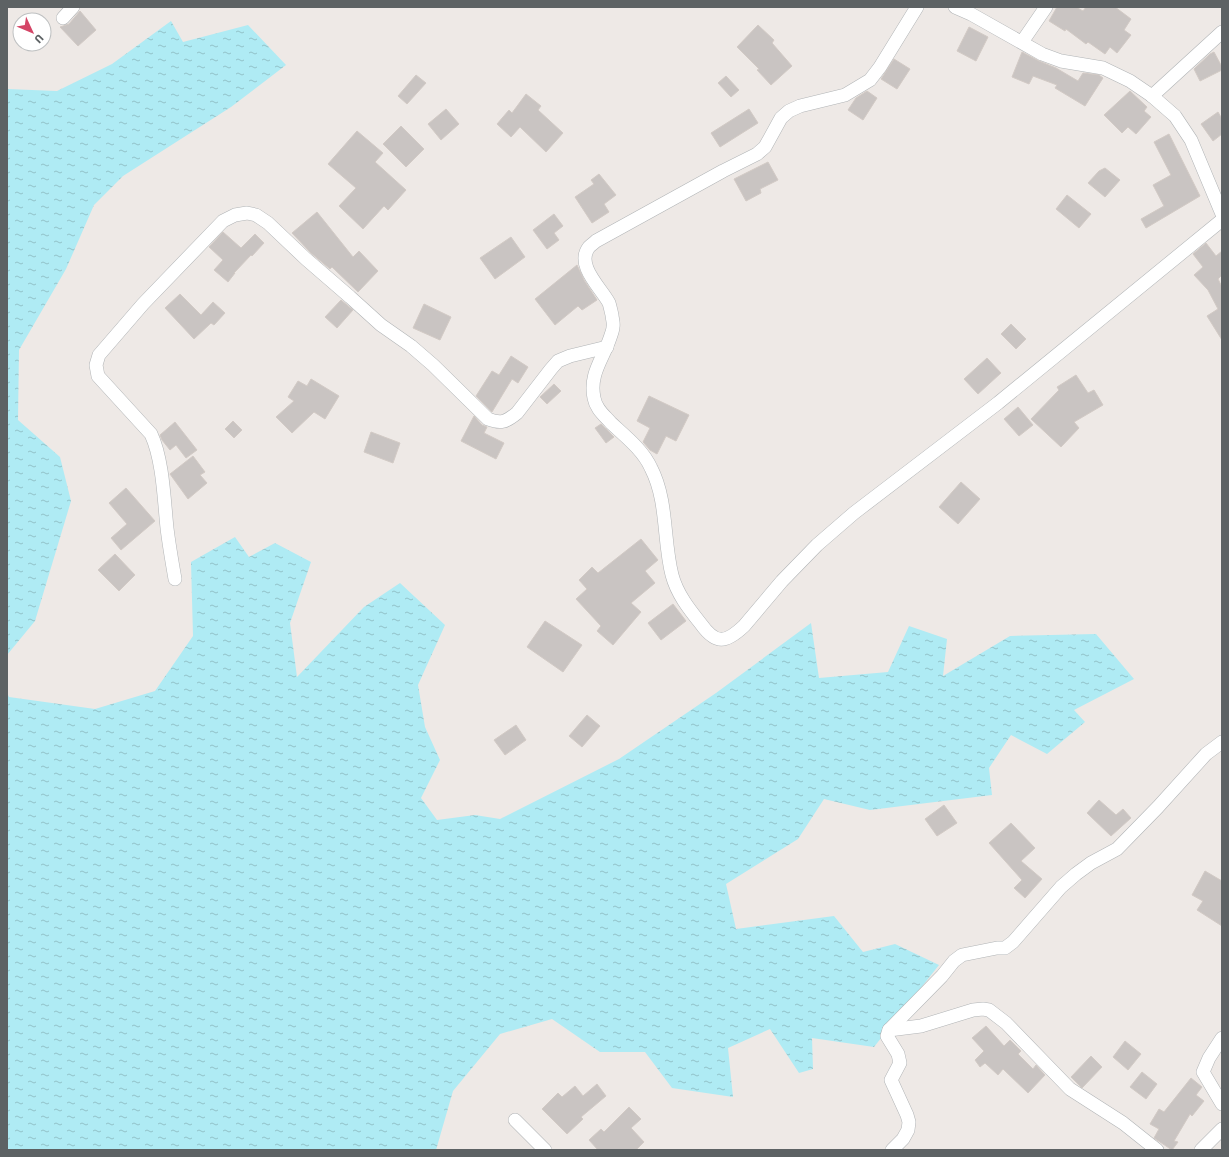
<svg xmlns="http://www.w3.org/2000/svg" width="1229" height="1157" font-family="'Fira Sans',sans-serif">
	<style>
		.water { fill: url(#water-ripples) }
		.building { fill: #c9c4c2; stroke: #d2cac5 }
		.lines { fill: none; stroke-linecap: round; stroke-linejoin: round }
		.minor-casing { stroke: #b1b4b6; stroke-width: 14 }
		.minor { stroke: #fff; stroke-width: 13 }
	</style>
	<defs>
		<pattern id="water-ripples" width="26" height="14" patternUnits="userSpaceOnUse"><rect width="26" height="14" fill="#afebf4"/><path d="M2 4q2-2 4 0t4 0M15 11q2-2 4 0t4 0" fill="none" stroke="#92c2c9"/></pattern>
	</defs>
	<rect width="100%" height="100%" fill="#eee9e6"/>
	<g class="water">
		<path d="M171,21L183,42L248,25L286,65L231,107L123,176L94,205L66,269L19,350L18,420L60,457L71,501L35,621L7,655V89L57,91L112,64Z"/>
		<path d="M235,537L249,557L275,543L311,562L290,623L297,677L364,607L400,583L445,625L418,685L425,727L440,760L421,798L437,820L475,815L500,819L619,759L716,693L811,623L819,678L888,672L909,626L947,639L943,676L1010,636L1096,634L1134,679L1074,710L1085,722L1047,754L1011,735L989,768L992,795L870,810L824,799L798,839L726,884L736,929L834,916L863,952L895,944L939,965L874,1047L812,1038L813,1069L799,1073L770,1029L728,1048L733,1097L672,1088L645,1052H600L552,1019L500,1034L453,1091L436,1150H7V693L9,697L95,709L155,691L193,636L191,562Z"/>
	</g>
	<g class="building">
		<path d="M1057,7H1076L1083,11L1086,7H1115L1131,19L1124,30L1131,35L1117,53L1110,47L1105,54L1088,42L1086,44L1066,29L1065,31L1049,21Z"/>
		<path d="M80,11L96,30L78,46L60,27L69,24Z"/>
		<path d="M758,25L774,40L772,43L792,66L771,85L757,70L759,69L737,47Z"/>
		<path d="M969,27L988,37L976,61L957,51Z"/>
		<path d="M1022,52L1039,61L1056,68L1078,81L1083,73L1099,75L1103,78L1085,106L1055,88L1057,85L1033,76L1029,84L1012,77Z"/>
		<path d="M1214,52L1222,67V70L1200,81L1194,69L1210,54Z"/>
		<path d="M894,59L910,69L897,89L881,79Z"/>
		<path d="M416,75L426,83L407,104L398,96Z"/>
		<path d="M726,76L739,90L731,97L718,83Z"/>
		<path d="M867,91L877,98L863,120L848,110L856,98Z"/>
		<path d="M1130,91L1147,107L1144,111L1151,117L1136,134L1128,127L1122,133L1104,115Z"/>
		<path d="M526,94L541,106L538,110L563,133L546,152L520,127L511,137L497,124L509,110L512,113Z"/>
		<path d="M446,109L459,124L441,140L428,124Z"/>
		<path d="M749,109L758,123L720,147L711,133Z"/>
		<path d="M1218,112L1222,119V134L1213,141L1201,124Z"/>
		<path d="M401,126L424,149L406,167L383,144Z"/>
		<path d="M357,131L383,153L375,162L406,190L388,210L384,206L363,229L339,206L356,188L328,164Z"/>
		<path d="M1169,134L1200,196L1146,228L1141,219L1164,206L1153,185L1171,175L1154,142Z"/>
		<path d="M768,162L778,180L760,189L761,193L746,201L734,179Z"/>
		<path d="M1105,168L1120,180L1105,197L1088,183L1099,171Z"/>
		<path d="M599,174L616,195L604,204L609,212L592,223L575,197L594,184L591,180Z"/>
		<path d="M1067,195L1091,214L1079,228L1056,209Z"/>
		<path d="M317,212L353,257L359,251L378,271L358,292L332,267L330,269L311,253L292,233Z"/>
		<path d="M554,214L563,226L554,233L559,240L547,249L533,230Z"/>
		<path d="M223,232L241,248L255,234L264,243L252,256L251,255L234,273H235L228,282L214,270L223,260L209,247Z"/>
		<path d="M511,237L525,257L495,279L480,258Z"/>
		<path d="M1206,243L1216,256L1222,251V275L1218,279L1222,287V340L1207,316L1218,309L1208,290L1194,275L1203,267L1193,254Z"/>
		<path d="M577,265L584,280L597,300L582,310L578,306L555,325L535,299Z"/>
		<path d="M180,294L201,315L213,302L225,313L214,325L211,323L194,339L165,308Z"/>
		<path d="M341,300L353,310L337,328L325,317Z"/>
		<path d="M424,304L451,317L440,340L413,328Z"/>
		<path d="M1011,324L1026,339L1016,349L1001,334Z"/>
		<path d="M511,356L528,367L518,383L512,379L492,412L476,396L492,371L499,375Z"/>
		<path d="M987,358L1001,373L978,394L964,379Z"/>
		<path d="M1076,375L1088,393L1094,390L1103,405L1074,422L1079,428L1061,447L1031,419L1059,390L1057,387Z"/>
		<path d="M311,379L339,396L325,419L314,412L292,433L276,417L294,401L288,397L298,381L307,386Z"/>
		<path d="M554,384L561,391L547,404L540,397Z"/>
		<path d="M649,396L689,415L676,441L666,436L657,454L650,450L643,442L650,428L637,421Z"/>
		<path d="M1018,407L1033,425L1019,436L1004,419Z"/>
		<path d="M474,416L482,425L487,427L484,433L504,443L496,459L461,441Z"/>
		<path d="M233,421L242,430L234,438L225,429Z"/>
		<path d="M175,422L197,450L186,458L176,445L170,450L162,440L160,435Z"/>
		<path d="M601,424L614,437L606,443L595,428Z"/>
		<path d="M371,432L400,443L393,463L364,452Z"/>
		<path d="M193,456L205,472L200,475L207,483L188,499L170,474Z"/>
		<path d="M961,482L980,499L958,524L939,507Z"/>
		<path d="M126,488L155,521L121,550L111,538L127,524L109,503Z"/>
		<path d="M641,539L658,560L645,571L655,583L631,603L641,612L613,645L597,631L601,626L576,599L587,589L579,580L592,567L598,573Z"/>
		<path d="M115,554L135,575L119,591L98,570Z"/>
		<path d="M673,604L686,621L661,640L648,623Z"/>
		<path d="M545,621L582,645L563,672L527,647Z"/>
		<path d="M587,715L600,726L582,747L569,736Z"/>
		<path d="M516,725L526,740L505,755L494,740Z"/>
		<path d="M1099,800L1116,815L1123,809L1131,818L1111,836L1087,813Z"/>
		<path d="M944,805L957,823L937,836L925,819Z"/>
		<path d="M1011,823L1035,848L1021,861L1042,879L1025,898L1014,888L1022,880L989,843Z"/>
		<path d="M1205,871L1222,881V926L1197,910L1203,901L1192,895Z"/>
		<path d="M986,1026L1004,1046L1010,1040L1021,1051L1018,1054L1033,1069L1036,1065L1045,1075L1028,1093L1003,1069L998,1075L985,1063L980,1067L975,1060L984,1051L972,1038Z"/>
		<path d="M1125,1041L1141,1054L1128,1070L1113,1057Z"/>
		<path d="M1091,1056L1102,1067L1082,1088L1071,1077Z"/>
		<path d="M1142,1072L1157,1084L1146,1099L1130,1087Z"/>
		<path d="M1191,1078L1202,1087L1196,1095L1204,1101L1192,1116L1190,1114L1174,1141L1178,1142L1172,1150L1154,1138L1159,1129L1150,1124L1159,1109L1164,1112Z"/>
		<path d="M597,1084L606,1096L581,1117L583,1119L567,1134L542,1109L558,1093L562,1097L575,1086L583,1096Z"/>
		<path d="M629,1107L641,1119L631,1128L644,1142L636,1150H598L589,1140L601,1129L604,1132Z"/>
	</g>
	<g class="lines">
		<defs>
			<g id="minor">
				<path d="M917,7L880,67L870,80L845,95L800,106L789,111L781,118L765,147L757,154L723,171L596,241C594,243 591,245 589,247C575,265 601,288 609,303C610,306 611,311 612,315C612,318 614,323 613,327C613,330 611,335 610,338C603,359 589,374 594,398C596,409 604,415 611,423C625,436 643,450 651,468C668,501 663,540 672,575C677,594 689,609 701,624C716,645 726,643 744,626L782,581L817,545L854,513L998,403L1222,220"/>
				<path d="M955,7L971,14L1042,54L1061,61L1103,68L1130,81L1152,96L1175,116L1191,140L1222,214"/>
				<path d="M63,18L73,7"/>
				<path d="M1022,42L1046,7"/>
				<path d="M1152,96L1222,32"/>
				<path d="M175,579C172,562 169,545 167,528C164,499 163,460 151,434L98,376L96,365L99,355L143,304L223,221L235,215L247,213L256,215L268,223L306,259L350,297L381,325L411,346L433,365L488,419C501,424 506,422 517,413L551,369L558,361L570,356L607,347"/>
				<path d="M889,1030L921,1026L973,1010L983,1009L989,1010L1006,1023L1070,1089L1123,1123L1157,1150"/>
				<path d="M1222,1038L1209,1058L1203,1072L1222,1104"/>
				<path d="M515,1120L545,1150"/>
				<path d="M892,1150L903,1139L908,1130L909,1122L907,1115L891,1080L900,1063L898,1054L887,1036L889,1030L942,976L954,961L962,955L997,948H1005L1013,942L1061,887L1076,874L1091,863L1117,849L1158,807L1206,754L1222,742"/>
				<path d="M1201,1150L1222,1129"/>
			</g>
		</defs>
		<use href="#minor" class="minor-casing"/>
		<use href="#minor" class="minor"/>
	</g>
	<rect width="1229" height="1157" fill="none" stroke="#5d6264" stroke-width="16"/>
	<g transform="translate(32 32) rotate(134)"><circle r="19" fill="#ffffff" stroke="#bec0c1"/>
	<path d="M0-3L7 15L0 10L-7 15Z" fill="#d44566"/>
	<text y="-6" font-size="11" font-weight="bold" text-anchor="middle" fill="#5d6264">U</text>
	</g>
</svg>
